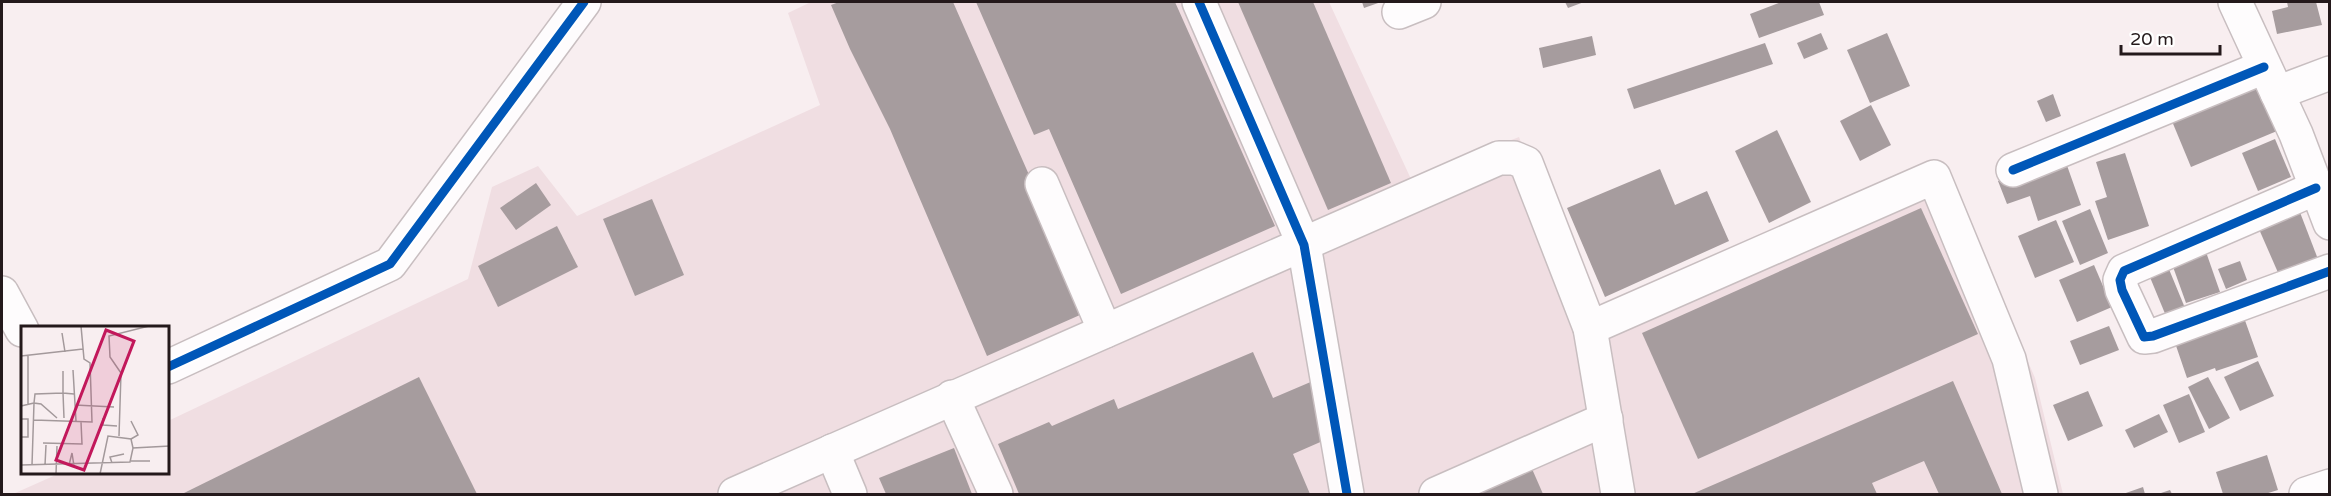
<svg xmlns="http://www.w3.org/2000/svg" width="2331" height="496" font-family="'Varela Round',sans-serif">
	<style>
		.built { fill: #f0dee2 }
		.building { fill: #a69c9e }
		.lines { fill: none; stroke-linecap: round; stroke-linejoin: round }
		.minor-casing { stroke: #c8bec0; stroke-width: 36 }
		.minor { stroke: #fefcfd; stroke-width: 33 }
		.cycleway-casing { stroke: #fff; stroke-width: 13 }
		.cycleway { stroke: #0057b8; stroke-width: 9 }
		.inset-road { fill: none; stroke: #a3999b; stroke-width: 1.5 }
		.view { fill: #c2185b; fill-opacity: 0.15; stroke: #c2185b; stroke-width: 3 }
		.inset-edge { fill: none; stroke: #24191b; stroke-width: 3 }
	</style>
	<rect width="100%" height="100%" fill="#f8eef0"/>
	<path class="built" d="M811,2H1329L1411,179L1519,137L1590,328L1947,172L2035,378L2063,494H13L58,474H168V421L468,279L492,187L538,166L577,216L820,105L788,13Z"/>
	<g class="building">
		<path d="M839,2H953L1089,311L987,356L890,129L850,49L831,5Z"/>
		<path d="M976,2H1175L1275,226L1121,294L1049,129L1034,135Z"/>
		<path d="M1238,2H1313L1391,183L1328,210Z"/>
		<path d="M1362,2H1381L1364,8Z"/>
		<path d="M1565,2H1584L1568,8Z"/>
		<path d="M1781,2H1819L1824,15L1759,38L1750,14Z"/>
		<path d="M2287,2H2316L2322,25L2277,34L2272,11L2288,7Z"/>
		<path d="M1821,33L1828,49L1804,59L1797,43Z"/>
		<path d="M1887,33L1910,86L1870,103L1847,50Z"/>
		<path d="M1592,36L1596,55L1543,68L1539,48Z"/>
		<path d="M1765,43L1773,64L1634,109L1627,89Z"/>
		<path d="M2256,78L2277,131L2191,167L2169,114Z"/>
		<path d="M2053,94L2061,116L2046,122L2037,101Z"/>
		<path d="M1871,105L1891,145L1860,161L1840,121Z"/>
		<path d="M1777,130L1811,202L1769,223L1735,151Z"/>
		<path d="M2275,139L2291,177L2258,191L2242,153Z"/>
		<path d="M2125,153L2149,226L2108,240L2095,201L2107,197L2096,162Z"/>
		<path d="M2064,157L2081,205L2038,221L2030,196L2007,204L1998,181Z"/>
		<path d="M1660,169L1675,205L1707,191L1729,241L1605,297L1567,208Z"/>
		<path d="M536,183L551,205L516,230L500,208Z"/>
		<path d="M652,199L684,275L635,296L603,219Z"/>
		<path d="M2296,202L2321,267L2283,284L2255,220Z"/>
		<path d="M1921,208L1978,334L1698,459L1642,333Z"/>
		<path d="M2090,209L2108,253L2080,265L2062,221Z"/>
		<path d="M2056,220L2074,262L2035,278L2018,236Z"/>
		<path d="M557,226L578,267L498,307L478,266Z"/>
		<path d="M2206,252L2220,292L2186,303L2172,264Z"/>
		<path d="M2240,261L2247,280L2226,289L2218,269Z"/>
		<path d="M2166,262L2185,308L2166,316L2147,270Z"/>
		<path d="M2094,265L2112,307L2077,322L2059,280Z"/>
		<path d="M2242,312L2258,357L2216,371L2215,368L2187,378L2172,334Z"/>
		<path d="M2109,326L2119,350L2080,365L2070,341Z"/>
		<path d="M1253,352L1273,398L1327,375L1350,429L1293,454L1310,494H1019L998,444L1049,422L1052,426L1114,399L1118,409Z"/>
		<path d="M2258,361L2274,396L2240,411L2224,377Z"/>
		<path d="M419,377L477,494H182Z"/>
		<path d="M2208,377L2230,418L2209,429L2188,387Z"/>
		<path d="M1953,381L2002,494H1939L1924,461L1872,483L1877,494H1692Z"/>
		<path d="M2088,391L2103,426L2068,441L2053,405Z"/>
		<path d="M2189,394L2205,432L2179,443L2163,405Z"/>
		<path d="M2159,414L2168,432L2134,448L2125,430Z"/>
		<path d="M954,448L972,494H886L879,478Z"/>
		<path d="M2267,455L2278,490L2265,494H2223L2216,472Z"/>
		<path d="M1529,462L1543,494H1453Z"/>
		<path d="M2143,487L2145,494H2123Z"/>
		<path d="M2170,490L2172,494H2158Z"/>
	</g>
	<g class="lines">
		<defs>
			<g id="minor">
				<path d="M1199,2L1304,245L1347,494"/>
				<path d="M2235,2L2296,134L2330,223"/>
				<path d="M1399,12L1424,2"/>
				<path d="M2277,93L2330,73"/>
				<path d="M2013,170L2264,67"/>
				<path d="M1042,184L1105,331"/>
				<path d="M2316,188L2124,271L2120,280L2122,290L2144,337L2153,336L2330,271"/>
				<path d="M2,293L22,330"/>
				<path d="M1590,328L1934,177L2009,359L2041,494"/>
				<path d="M168,367L390,264L584,2"/>
				<path d="M952,397L996,494"/>
				<path d="M832,451L850,494"/>
				<path d="M735,494L1499,158H1514L1526,163L1590,328L1618,494"/>
				<path d="M1436,494L1606,419"/>
				<path d="M2306,494L2330,486"/>
			</g>
		</defs>
		<use href="#minor" class="minor-casing"/>
		<use href="#minor" class="minor"/>
		<defs>
			<g id="cycleway">
				<path d="M1199,2L1304,245L1347,494"/>
				<path d="M2013,170L2264,67"/>
				<path d="M2316,188L2124,271L2120,280L2122,290L2144,337L2153,336L2330,271"/>
				<path d="M168,367L390,264L584,2"/>
			</g>
		</defs>
		<use href="#cycleway" class="cycleway-casing"/>
		<use href="#cycleway" class="cycleway"/>
	</g>
	<g transform="translate(21 326)">
		<rect width="148" height="148" fill="#f8eef0"/>
		<path class="inset-road" d="M41,7L44,26M0,30L62,23M7,30V79M52,44L55,95M42,45V67L53,68M54,79L93,81M0,80L13,77L11,139M36,92L20,78L13,77L14,68L42,67L43,92M82,92V99L96,100M0,93H7V111H0M13,94L71,96L69,37L63,33L60,0M98,110L100,47L89,31L88,10L128,0M110,113L117,109L110,95M22,117L61,118L60,96M110,135H129M91,137L89,131L103,128M0,139L109,136L112,122L149,120M24,139L25,119M48,139L51,127L53,140M35,148L36,120M79,148L87,110L110,113L112,122"/>
		<path class="view" d="M85,4L113,15L63,144L35,134Z"/>
		<rect width="148" height="148" class="inset-edge"/>
	</g>
	<rect width="2331" height="496" fill="none" stroke="#24191b" stroke-width="6"/>
	<path d="M2121 45v9h99v-9" fill="none" stroke="#24191b" stroke-width="3"/>
	<text x="2130" y="45" font-size="18" fill="#24191b" stroke="#ffffff" stroke-width="4.5" paint-order="stroke">20 m</text>
</svg>
